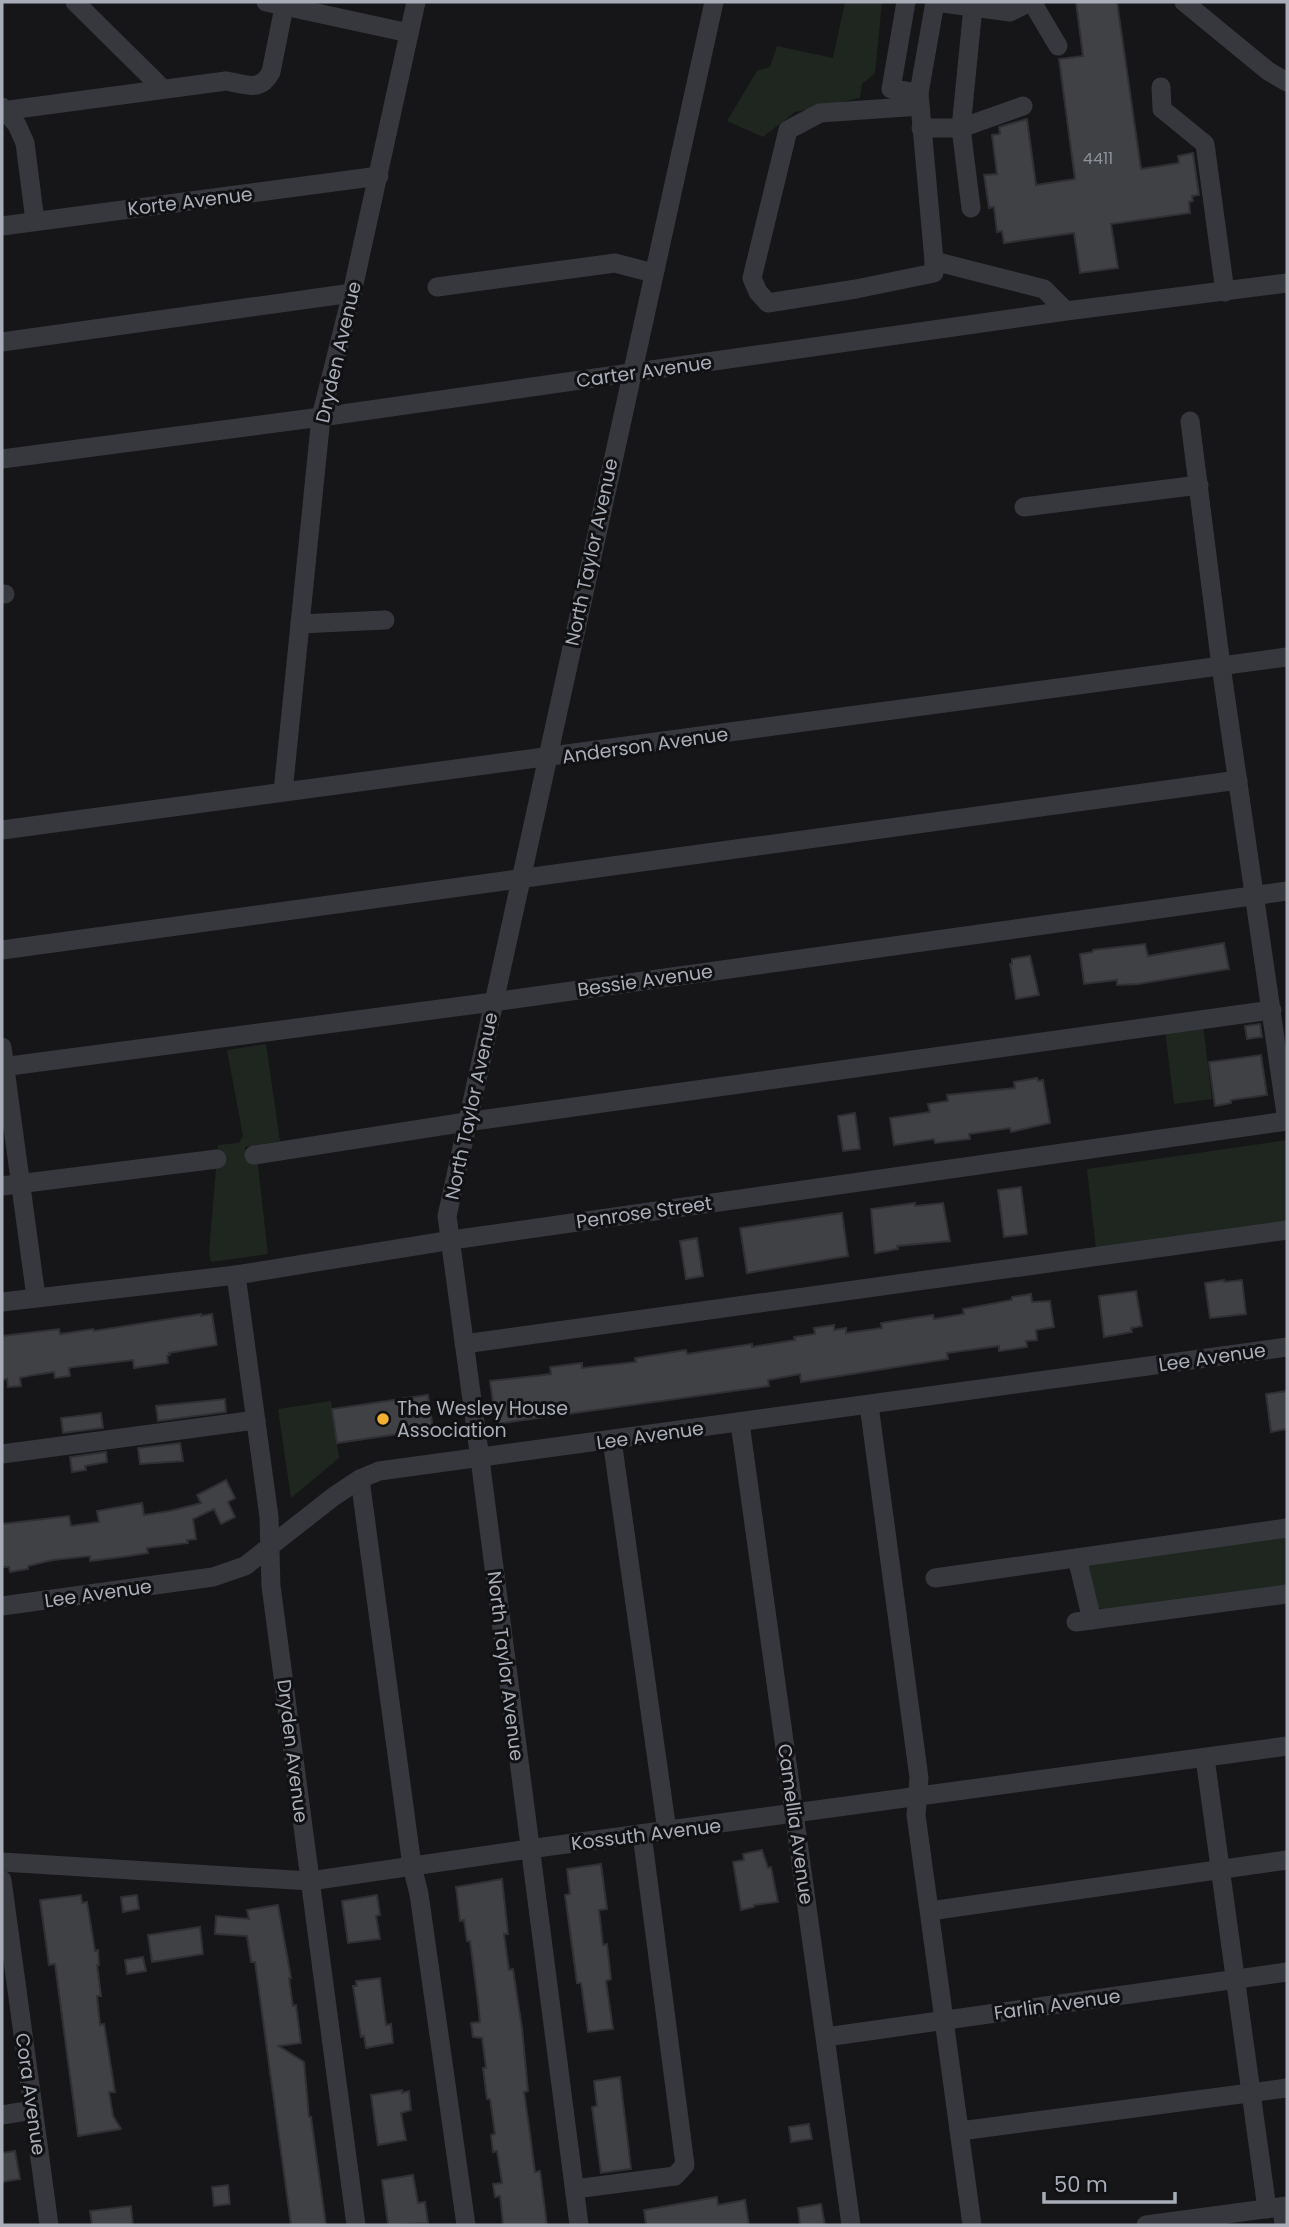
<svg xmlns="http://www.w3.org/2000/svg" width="1289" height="2227" font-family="Poppins,sans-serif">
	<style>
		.green { fill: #1e261f }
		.building { fill: #404145; stroke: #303034; stroke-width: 2 }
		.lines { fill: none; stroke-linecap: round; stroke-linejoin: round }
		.minor { stroke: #37383d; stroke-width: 19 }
		.poi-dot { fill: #f2b134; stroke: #111113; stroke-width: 2.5 }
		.labels { text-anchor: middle; stroke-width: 6; stroke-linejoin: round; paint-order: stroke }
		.number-label { font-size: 16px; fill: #8e929b }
		.street-label { font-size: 19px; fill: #a8adb8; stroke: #111113 }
		.poi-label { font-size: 19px; fill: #a8adb8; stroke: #111113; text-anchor: start }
	</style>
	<rect width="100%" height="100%" fill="#161618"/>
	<g class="green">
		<path d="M845,2H882L875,73L862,84L860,98L795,112L763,137L727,121L757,71L770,67L777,46L833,58Z"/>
		<path d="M1203,1025L1212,1099L1174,1104L1165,1030Z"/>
		<path d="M266,1044L280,1141L245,1147L247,1160L257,1158L268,1254L211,1262L209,1252L218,1145L239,1143L243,1136L227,1050Z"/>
		<path d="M1287,1140V1224L1096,1250L1087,1169Z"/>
		<path d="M331,1401L339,1458L291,1498L278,1409Z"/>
		<path d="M1287,1532V1587L1112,1612L1099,1608L1088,1598L1085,1562Z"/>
	</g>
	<g class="building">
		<path d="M1076,2H1117L1141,169L1179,163L1178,156L1193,153L1199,195L1192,196L1193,201L1189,202L1190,213L1111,224L1118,268L1080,273L1074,233L1004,243L1002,231L997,232L994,207L989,208L984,175L997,174L992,135L1000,134L999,127L1027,119L1036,185L1075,179L1059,59L1083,56Z"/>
		<path d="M1224,943L1229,969L1138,984L1117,985V980L1084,984L1080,954L1093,952V950L1145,944L1148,956Z"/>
		<path d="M1030,956L1039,995L1016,999L1010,964H1012V959Z"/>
		<path d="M1260,1024L1262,1037L1247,1039L1245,1026Z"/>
		<path d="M1261,1055L1267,1095L1231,1100V1103L1215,1106L1209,1062Z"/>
		<path d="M1037,1078L1038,1081L1043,1080L1050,1123L1011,1132L1010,1128L969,1134L970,1139L935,1143L934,1139L894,1145L890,1118L930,1112L928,1104L948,1101L947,1095L1015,1088L1014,1082Z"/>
		<path d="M855,1113L860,1149L843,1151L838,1116Z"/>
		<path d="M1021,1187L1027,1234L1004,1237L998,1190Z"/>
		<path d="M915,1203V1206L943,1203L950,1241L897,1246L898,1249L875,1253L871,1209Z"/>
		<path d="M842,1213L848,1256L747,1273L740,1228Z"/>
		<path d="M697,1238L703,1276L686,1279L680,1241Z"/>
		<path d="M1224,1280V1282L1242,1280L1246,1314L1210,1318L1205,1283Z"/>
		<path d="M1136,1291L1142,1326L1131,1328L1132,1332L1104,1337L1099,1296Z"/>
		<path d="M1031,1294L1032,1302L1050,1301L1054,1327L1036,1330L1037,1340L1026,1341L1027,1347L999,1351V1346L947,1353L948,1359L801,1382L800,1374L768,1380L769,1386L496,1424L490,1381L551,1374L550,1367L582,1363V1368L636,1362L635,1358L686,1350L687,1354L752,1344V1347L795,1340L794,1337L815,1334L814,1328L834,1325V1330L846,1328V1333L882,1328L881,1323L933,1315L934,1319L964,1314L963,1309L1012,1300V1297Z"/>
		<path d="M201,1314V1316L212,1314L217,1345L169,1353L170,1355L167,1356L168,1363L134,1368L133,1360L74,1367L69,1368L70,1376L55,1378L54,1372L28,1376L20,1378L21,1386L8,1387L7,1379L2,1380V1336L59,1329L60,1334L93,1329L94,1331Z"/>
		<path d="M1287,1391V1429L1271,1432L1266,1394Z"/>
		<path d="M428,1395L433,1429L337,1443L332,1409Z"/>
		<path d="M225,1399L226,1412L158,1421L156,1406Z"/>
		<path d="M101,1413L103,1428L63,1433L61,1418Z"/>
		<path d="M180,1443L183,1461L140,1464L138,1448Z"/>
		<path d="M106,1452L107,1462L85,1466L86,1470L72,1472L70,1457Z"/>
		<path d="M226,1480L235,1498L228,1502L235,1517L221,1524L214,1509L193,1519L196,1539L187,1540L188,1543L147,1548L148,1553L129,1556L90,1561V1556L53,1560L28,1566V1569L10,1572L9,1567H2V1524L69,1516L71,1526L99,1522L97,1511L142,1503L144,1515L170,1511L201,1503L197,1495Z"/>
		<path d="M762,1850L768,1868L771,1867L778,1902L754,1905V1907L741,1910L733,1862L744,1860L743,1854Z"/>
		<path d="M601,1864L607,1909L599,1910L603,1945L607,1944L611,1979L606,1981L613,2029L588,2032L581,1983H577L565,1895L570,1894L567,1869Z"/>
		<path d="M502,1879L508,1934H504L509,1970L513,1969L522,2028L528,2091L524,2092L530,2134L535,2172L540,2171L547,2225H503L500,2196L495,2197L493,2184L502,2183L497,2151L493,2152L491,2135L495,2134L490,2099H487L483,2068H486L482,2038L473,2037L471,2023L480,2022L478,2002L470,1941H467L464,1920L460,1921L456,1887Z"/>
		<path d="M81,1895L82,1903L87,1902L95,1951L98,1950L99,1965H97L101,1996H97L100,2025L104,2024L115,2092H109L113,2116L121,2129L78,2136L55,1964L49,1965L40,1900Z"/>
		<path d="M137,1895L139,1909L123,1912L121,1897Z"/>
		<path d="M377,1895L380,1915L376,1916L380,1939L348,1943L342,1901Z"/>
		<path d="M278,1905L291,1978H289L291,1993L293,2006L296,2005L301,2043L279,2046L304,2062L309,2117H311L326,2225H291L255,1962H251L247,1936L215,1934L216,1916L249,1919L247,1910Z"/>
		<path d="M200,1927L203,1954L152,1962L148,1935Z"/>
		<path d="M143,1957L146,1971L127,1974L125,1960Z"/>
		<path d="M380,1978L386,2025L391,2024L393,2043L366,2048L364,2036L361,2037L353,1986H357L356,1981Z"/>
		<path d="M620,2077L631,2169L601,2173L592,2107L597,2106L594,2081Z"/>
		<path d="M402,2090V2093L409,2091L411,2110L401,2113L406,2140L378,2145L371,2095Z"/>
		<path d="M809,2124L812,2139L791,2142L789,2127Z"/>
		<path d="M15,2151L20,2179L2,2182V2153Z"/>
		<path d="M413,2175L418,2203L425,2202L428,2223L388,2225L382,2180Z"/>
		<path d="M228,2185L230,2204L214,2206L212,2187Z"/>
		<path d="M717,2197L718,2205L745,2200L749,2225H646L644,2210Z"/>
		<path d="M821,2204L825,2225H800L798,2208Z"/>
		<path d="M131,2206L133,2225H92L90,2211Z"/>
	</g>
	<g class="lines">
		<g class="minor">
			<path d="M75,2L163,89"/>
			<path d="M266,2L409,33"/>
			<path d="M906,2L891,89L919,93L935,2"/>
			<path d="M935,2L1010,12L1030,2"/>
			<path d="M1032,2L1058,46"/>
			<path d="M1184,2L1268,71L1287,82"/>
			<path d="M1161,87L1162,109L1205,144L1225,292"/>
			<path d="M919,93L934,261V273L856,289L768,303L758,292L752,278L788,130L820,113L920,106"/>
			<path d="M2,107L17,125L25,143L35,221"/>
			<path d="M2,111L226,81C246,84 260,93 271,72L285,2"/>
			<path d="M921,128H961L1023,106"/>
			<path d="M971,208L961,128L973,7"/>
			<path d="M2,226L379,176"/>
			<path d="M934,261L1044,289L1066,311"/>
			<path d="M437,287L615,263L653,273"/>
			<path d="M2,342L352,293"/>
			<path d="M1190,421L1221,666L1287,1121"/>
			<path d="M2,459L321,417L1066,311L1287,283"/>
			<path d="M1024,507L1199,485"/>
			<path d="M2,594H5"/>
			<path d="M300,624L385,620"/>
			<path d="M283,792L321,417L352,293L416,2"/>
			<path d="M2,830L1287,657"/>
			<path d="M2,950L1238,780"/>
			<path d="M2,1047L36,1297"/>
			<path d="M2,1067L493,1002L1287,891"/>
			<path d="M254,1155L466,1122L1272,1010"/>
			<path d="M2,1186L217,1159"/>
			<path d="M236,1275L269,1517L271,1586L356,2225"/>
			<path d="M2,1302L236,1275L452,1240L1287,1121"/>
			<path d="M464,1344L1287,1230"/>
			<path d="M869,1405L919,1778L916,1815L972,2225"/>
			<path d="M740,1423L851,2225"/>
			<path d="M612,1440L667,1831"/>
			<path d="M2,1454L256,1420"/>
			<path d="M360,1479L412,1866L419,1894L466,2225"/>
			<path d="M1077,1558L1092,1620"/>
			<path d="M935,1578L1287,1528"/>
			<path d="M2,1606L213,1577L245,1566L333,1497L360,1479L379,1471L1287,1347"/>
			<path d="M1076,1622L1287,1594"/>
			<path d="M1205,1758L1267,2209"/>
			<path d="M2,1862L310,1881L529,1849L1287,1746"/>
			<path d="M2,1880L49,2225"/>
			<path d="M930,1911L1287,1860"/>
			<path d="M826,2037L1287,1972"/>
			<path d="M2,2115L33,2110"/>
			<path d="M960,2131L1287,2088"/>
			<path d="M575,2189L675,2176L685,2165L642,1834"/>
			<path d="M1282,2207L1284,2225"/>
			<path d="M579,2225L480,1459L447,1216L714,2"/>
			<path d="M1146,2225L1287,2206"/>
		</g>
	</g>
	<circle class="poi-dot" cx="383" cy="1419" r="7"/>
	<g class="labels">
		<g class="number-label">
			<text x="1098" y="164">4411</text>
		</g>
		<g class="street-label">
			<text transform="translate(190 201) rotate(-7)" y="7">Korte Avenue</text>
			<text transform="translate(338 352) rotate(-77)" y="7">Dryden Avenue</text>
			<text transform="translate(644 371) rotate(-8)" y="7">Carter Avenue</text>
			<text transform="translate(591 552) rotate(-78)" y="7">North Taylor Avenue</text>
			<text transform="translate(645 745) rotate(-8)" y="7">Anderson Avenue</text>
			<text transform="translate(645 980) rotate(-8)" y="7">Bessie Avenue</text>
			<text transform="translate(471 1106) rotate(-78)" y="7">North Taylor Avenue</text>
			<text transform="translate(644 1212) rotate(-8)" y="7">Penrose Street</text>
			<text transform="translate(1212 1357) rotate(-8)" y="7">Lee Avenue</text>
			<text transform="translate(650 1435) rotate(-8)" y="7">Lee Avenue</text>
			<text transform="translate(98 1593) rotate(-8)" y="7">Lee Avenue</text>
			<text transform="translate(506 1666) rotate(83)" y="7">North Taylor Avenue</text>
			<text transform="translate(293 1751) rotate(83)" y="7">Dryden Avenue</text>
			<text transform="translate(796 1824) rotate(82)" y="7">Camellia Avenue</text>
			<text transform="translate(646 1834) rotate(-7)" y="7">Kossuth Avenue</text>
			<text transform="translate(1057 2004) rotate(-8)" y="7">Farlin Avenue</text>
			<text transform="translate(31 2094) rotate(82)" y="7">Cora Avenue</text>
		</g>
		<g class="poi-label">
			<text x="397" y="1415">The Wesley House<tspan x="397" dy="22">Association</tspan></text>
		</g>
	</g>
	<rect width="1289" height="2227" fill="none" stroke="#a8adb8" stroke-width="7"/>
	<path d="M1044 2192v10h131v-10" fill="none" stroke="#a8adb8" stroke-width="3.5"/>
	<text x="1054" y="2192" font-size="21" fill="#a8adb8" stroke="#111113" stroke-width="5" paint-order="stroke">50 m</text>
</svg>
